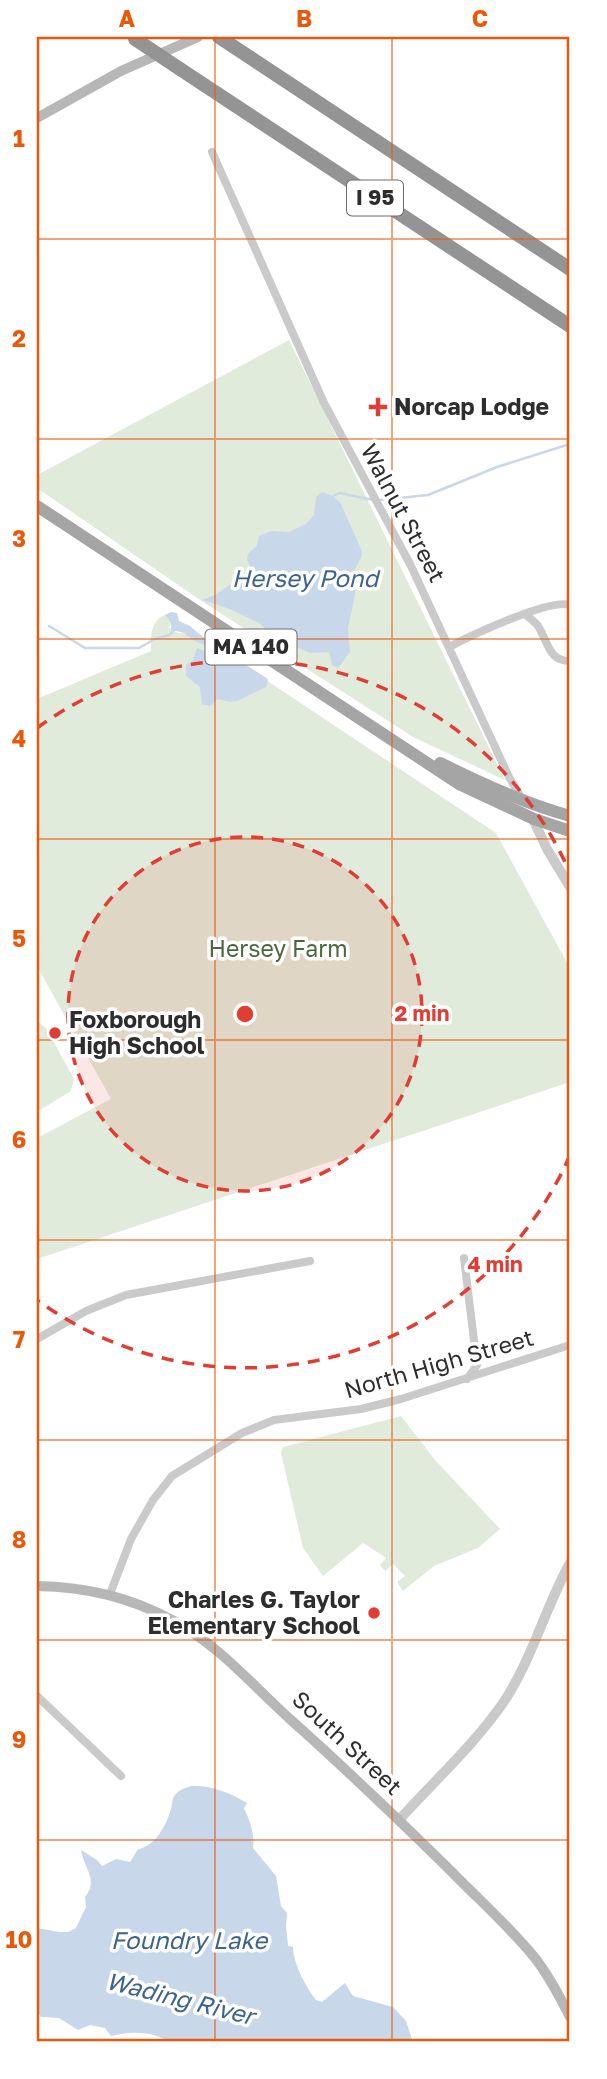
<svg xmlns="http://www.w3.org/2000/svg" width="607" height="2079" font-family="'Golos Text',sans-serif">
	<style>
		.green { fill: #e1ebdb }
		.water { fill: #c8d8ea }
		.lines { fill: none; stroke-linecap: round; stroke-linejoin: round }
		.stream { stroke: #c8d8ea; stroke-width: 2.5 }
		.minor { stroke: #cacaca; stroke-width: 8 }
		.tertiary { stroke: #cacaca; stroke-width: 10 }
		.secondary { stroke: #b7b7b7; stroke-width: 10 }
		.primary { stroke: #a5a5a5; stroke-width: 12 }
		.motorway { stroke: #949494; stroke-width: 14 }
		.motorway-bridge { stroke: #949494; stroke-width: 14 }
		.grid { fill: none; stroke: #e8590c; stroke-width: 2; stroke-opacity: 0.55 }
		.ring { fill: none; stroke: #e03e34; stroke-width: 3.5; stroke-dasharray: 12 9 }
		.poi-dot { fill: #e03e34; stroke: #fff; stroke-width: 2.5 }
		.labels { text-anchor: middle; stroke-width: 7; stroke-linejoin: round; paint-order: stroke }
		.shield { fill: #fff; stroke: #6c6c6c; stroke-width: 2 }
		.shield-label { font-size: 21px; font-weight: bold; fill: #2d2d2d }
		.poi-label { font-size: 23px; font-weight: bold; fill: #2d2d2d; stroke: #fff; text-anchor: start }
		.street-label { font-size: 23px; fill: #2d2d2d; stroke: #fff }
		.park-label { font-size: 23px; fill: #4b683c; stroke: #fff }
		.water-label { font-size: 24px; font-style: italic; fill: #3e648d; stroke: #fff }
		.centre { fill: #e03e34; stroke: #fff; stroke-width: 3.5 }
		.ring-label { font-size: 21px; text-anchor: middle; font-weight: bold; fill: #e03e34; stroke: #fff; stroke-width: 7; stroke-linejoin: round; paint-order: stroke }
		.neatline { fill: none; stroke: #e8590c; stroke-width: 2.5 }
		.grid-label { font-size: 23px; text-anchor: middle; font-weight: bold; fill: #e8590c }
	</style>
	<rect width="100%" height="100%" fill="#fff"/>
	<g class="green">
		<path d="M289,340L505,780L413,737L203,602L37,488V475Z"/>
		<path d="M165,615L171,623L169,628C175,634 187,635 194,632L496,833L570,968V1082L37,1259V1138L111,1099L37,966V699L151,651C151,637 150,621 165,615Z"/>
		<path d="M37,1021L46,1028L74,1079L71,1091L37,1112Z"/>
		<path d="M401,1416L435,1460L500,1529L478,1548L434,1566L403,1591L397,1582L405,1576L393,1564L385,1571L380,1565L386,1558L363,1543L323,1576L303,1548L281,1453L283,1447Z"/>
	</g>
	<g class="water">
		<path d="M322,492L333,496L340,502L362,551L361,558L355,569V595L348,628L350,652L338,668L332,665L329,652L310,653L292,645L281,647L275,644L271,634L259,623L230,609L202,600L215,595L234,582L251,585L254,574C247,559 242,557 257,546L259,536L271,531L289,532L306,524L314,515L316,497Z"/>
		<path d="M171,612L177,613L179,621L190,626L203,637L268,679L266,687L237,701L230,702L218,699L210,706L202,704L200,687L186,676V665L193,660L197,648L205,651L211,648L193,640L184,633L171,630V623L165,615Z"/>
		<path d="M192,1786C211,1785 231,1793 247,1803L244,1808C250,1821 255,1835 253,1848L276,1876L281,1906L287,1913L286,1926L288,1946L293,1947C293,1963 306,1987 316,2000L322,2002L345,1983L353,1996L393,2007L406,2021L413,2042H171C153,2032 132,2030 111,2036L105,2028L90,2025L78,2030L59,2018L41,2017L37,2012V1928L59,1932H68L76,1928L86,1907L85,1897C99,1880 84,1869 81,1850L97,1860L102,1866L116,1859L130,1862L138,1849C155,1847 167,1824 171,1809C172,1805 172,1801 173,1798C177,1790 185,1788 192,1786Z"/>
	</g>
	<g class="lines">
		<g class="stream">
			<path d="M333,496L339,493L374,500"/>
			<path d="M380,500L428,495L497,467L570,444"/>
			<path d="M49,626L85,648H139L155,639L169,635L174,630"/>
		</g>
		<g class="minor">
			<path d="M212,152L324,403L411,566L509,777L522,799"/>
			<path d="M526,615C530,618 535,622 538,626C548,641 548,661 570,661"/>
			<path d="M449,647C470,636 550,598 570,605"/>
			<path d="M464,1258L477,1365L467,1379"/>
			<path d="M37,1339L86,1311L126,1295L310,1261"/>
			<path d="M110,1594L131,1539L153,1500L172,1476L242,1433L274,1420L361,1409L401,1399L570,1345"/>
			<path d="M37,1696L121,1776"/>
		</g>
		<g class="tertiary">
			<path d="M532,817L547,849L570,887"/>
			<path d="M399,1820C434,1781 473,1746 503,1703C532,1660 545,1608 570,1563"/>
		</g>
		<g class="secondary">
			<path d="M37,118L121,71L198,37"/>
			<path d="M37,1586C87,1587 130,1597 174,1621C220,1646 253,1686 291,1720C346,1769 398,1819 450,1870C478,1899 510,1927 535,1958C549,1976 560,1997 570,2017"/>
		</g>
		<g class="primary">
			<path d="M37,506L459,784L534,819L570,831"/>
			<path d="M440,763C483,784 524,803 570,816"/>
		</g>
		<g class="motorway">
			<path d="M219,37L570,269"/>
			<path d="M180,69L570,326"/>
		</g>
		<path class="motorway-bridge" d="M135,39L180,69"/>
	</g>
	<path class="grid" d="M215,37V2042M392,37V2042M37,239H570M37,439H570M37,639H570M37,839H570M37,1040H570M37,1240H570M37,1440H570M37,1640H570M37,1840H570"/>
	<circle cx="245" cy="1014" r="177" fill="#e03e34" fill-opacity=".12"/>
	<g class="ring">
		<circle cx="245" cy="1014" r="177"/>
		<path d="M570 1155A354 354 0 0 1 37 1300M37 728A354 354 0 0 1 570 873"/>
	</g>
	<g class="poi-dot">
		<path d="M374.5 396.5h7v7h7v7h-7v7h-7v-7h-7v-7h7z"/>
		<circle cx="55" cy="1033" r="7"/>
		<circle cx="374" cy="1613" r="7"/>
	</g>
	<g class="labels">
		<g class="shield">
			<rect x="347" y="180.5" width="56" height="35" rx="5"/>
			<rect x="205.5" y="629.5" width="91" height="35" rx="5"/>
		</g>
		<g class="shield-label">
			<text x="375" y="205">I 95</text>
			<text x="251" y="654">MA 140</text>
		</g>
		<g class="poi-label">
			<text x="394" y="415">Norcap Lodge</text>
			<text x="69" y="1028">Foxborough<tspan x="69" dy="26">High School</tspan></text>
			<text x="360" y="1608" text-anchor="end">Charles G. Taylor<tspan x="360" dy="26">Elementary School</tspan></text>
		</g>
		<g class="street-label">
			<text transform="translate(403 513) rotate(62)" y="8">Walnut Street</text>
			<text transform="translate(439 1364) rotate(-16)" y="8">North High Street</text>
			<text transform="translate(347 1743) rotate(43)" y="8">South Street</text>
		</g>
		<g class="park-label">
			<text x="278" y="957">Hersey Farm</text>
		</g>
		<g class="water-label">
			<text x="305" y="587">Hersey Pond</text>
			<text x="189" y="1949">Foundry Lake</text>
			<text transform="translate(180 1999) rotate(14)" y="8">Wading River</text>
		</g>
	</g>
	<circle cx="245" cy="1014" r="10" class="centre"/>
	<g class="ring-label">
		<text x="422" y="1021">2 min</text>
		<text x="495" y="1272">4 min</text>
	</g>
	<rect width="607" height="2079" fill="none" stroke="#ffffff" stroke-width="77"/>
	<rect x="38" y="38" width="530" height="2002" class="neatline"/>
	<g class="grid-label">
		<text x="127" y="27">A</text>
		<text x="304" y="27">B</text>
		<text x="480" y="27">C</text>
		<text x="19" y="147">1</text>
		<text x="19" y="347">2</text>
		<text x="19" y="547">3</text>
		<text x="19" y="747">4</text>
		<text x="19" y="947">5</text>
		<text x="19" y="1148">6</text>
		<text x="19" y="1348">7</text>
		<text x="19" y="1548">8</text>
		<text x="19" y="1748">9</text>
		<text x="19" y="1948">10</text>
	</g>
</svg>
